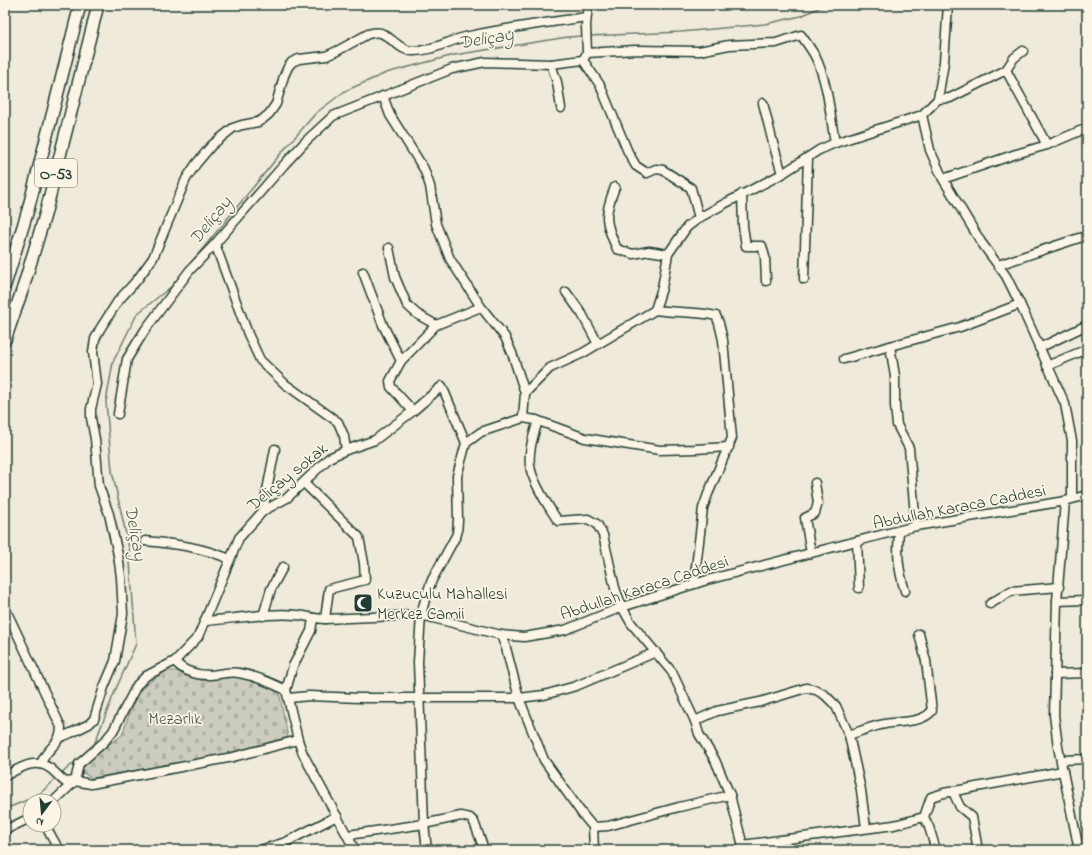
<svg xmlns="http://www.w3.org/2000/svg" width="1092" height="855" font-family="'Indie Flower',sans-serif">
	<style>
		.cemetery { fill: url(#cemetery-stones); stroke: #76857a }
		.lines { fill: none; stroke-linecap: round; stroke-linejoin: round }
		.stream { stroke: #6c7d71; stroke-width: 1.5 }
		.minor-casing { stroke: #1f3d34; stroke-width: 11 }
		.highway-casing { stroke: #1f3d34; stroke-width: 14 }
		.minor { stroke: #fcf5e5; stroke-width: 8 }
		.highway { stroke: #fcf5e5; stroke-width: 11 }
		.labels { text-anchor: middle; stroke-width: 3.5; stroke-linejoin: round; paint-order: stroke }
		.shield { fill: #fcf5e5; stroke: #617469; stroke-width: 1 }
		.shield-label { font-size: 16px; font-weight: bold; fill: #1f3d34 }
		.street-label { font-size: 17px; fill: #1f3d34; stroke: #fcf5e5 }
		.poi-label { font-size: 17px; fill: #1f3d34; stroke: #fcf5e5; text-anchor: start }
		.park-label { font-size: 17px; fill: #425a50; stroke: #fcf5e5 }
		.water-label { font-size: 18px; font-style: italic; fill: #455d53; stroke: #fcf5e5 }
	</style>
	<defs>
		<pattern id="cemetery-stones" width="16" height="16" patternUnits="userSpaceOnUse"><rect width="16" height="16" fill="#cccdbf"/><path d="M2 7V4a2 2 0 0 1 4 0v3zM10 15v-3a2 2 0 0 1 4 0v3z" fill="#afb1a5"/></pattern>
	</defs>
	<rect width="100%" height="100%" fill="#efeada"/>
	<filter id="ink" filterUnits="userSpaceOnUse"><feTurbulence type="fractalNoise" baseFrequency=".025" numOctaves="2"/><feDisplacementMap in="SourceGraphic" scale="8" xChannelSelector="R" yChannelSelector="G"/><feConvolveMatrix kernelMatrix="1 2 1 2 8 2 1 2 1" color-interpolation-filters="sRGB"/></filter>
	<g filter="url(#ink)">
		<path class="cemetery" d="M166,671H182L201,680L222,678L238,675L272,685L279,692L288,737L225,754L92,778L81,772L88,760L122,735L136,694L148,683Z"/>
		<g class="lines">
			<g class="stream">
				<path d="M589,36L681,32L765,24L801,16L825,5"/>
				<path d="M60,775L94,745L115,691L136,644L129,548L112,471L106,402L113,362L137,314L172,286L282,152L316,113L345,91L386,73L454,55L568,37L583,36"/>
				<path d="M5,809L37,796L56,779"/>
			</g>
			<defs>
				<g id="minor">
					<path d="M588,5L586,25L587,53L583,60L600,85L628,152L636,166L647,173L656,169L663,170L691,188L699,218"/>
					<path d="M587,53L635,50L699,51L729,45L776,43L801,35C806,42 811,49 815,56C828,82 830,114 835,143"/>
					<path d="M551,64L557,82L561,108"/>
					<path d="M1006,70L1047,145"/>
					<path d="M383,96L390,115L424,169L430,186L436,224L450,259L481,307L505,337L512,353L525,393"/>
					<path d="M938,99L944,62L948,5"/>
					<path d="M763,103L773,143L782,174"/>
					<path d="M922,115L930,150L943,179L981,242L1006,276L1020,304L1065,404L1072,441V498"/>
					<path d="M943,179L1016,154L1047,145L1087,128"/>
					<path d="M615,187C604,215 604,221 617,249L633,254L649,251L668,254"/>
					<path d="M742,194L743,226L746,246H762L765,257L766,281"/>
					<path d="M215,244L248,334L260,360L285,384L338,422L344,436L346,450"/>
					<path d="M389,248L395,277L407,305L417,314L436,325"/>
					<path d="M998,265L1079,238L1087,237"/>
					<path d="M363,272L383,325L401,361"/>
					<path d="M804,279L808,158"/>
					<path d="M566,292L582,314L598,344"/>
					<path d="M655,310C675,313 696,311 716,316L719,323L723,340L732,438L708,494L703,508L694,584"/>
					<path d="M1039,348L1087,325"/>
					<path d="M844,359L890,346"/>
					<path d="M1047,366L1087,349"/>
					<path d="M413,411L391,387L390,381L401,361L436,325L481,307"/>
					<path d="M118,414L127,359L145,330L190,270L215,244L283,166L306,141L333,116L452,69L485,62L551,64L583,60"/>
					<path d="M523,418L525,393L550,368L583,353L655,310L662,288L668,254L687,227L699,218L724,204L782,174L819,150L835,143L922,115L938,99L950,98L1006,70L1014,58L1023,51"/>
					<path d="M536,420L537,424C533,436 528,452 530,465C531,479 550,509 558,521L588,519L597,524L603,535L615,588L622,607L631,623L672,672L695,721L699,734L715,760L730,795L744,850"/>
					<path d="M304,483L359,537L364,563L365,580L329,589L325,619"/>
					<path d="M1065,501L1057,601L1054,715L1058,747L1079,850"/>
					<path d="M263,511L275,449"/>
					<path d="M916,526L909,448L897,425L895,406V376L890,346L960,327L1020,304"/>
					<path d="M899,531C897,555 898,568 905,591"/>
					<path d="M145,541C177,544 200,547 230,559"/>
					<path d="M857,541L859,588"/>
					<path d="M811,553L805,518L815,513L818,503L815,483"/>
					<path d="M1057,601L1087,600"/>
					<path d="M990,604L1011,591L1059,587"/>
					<path d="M5,608L61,727C61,746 46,747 41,764"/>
					<path d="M263,616L271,589L283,567"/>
					<path d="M313,619L311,631L293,666L286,690L298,740L303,754L355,850"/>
					<path d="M205,621C233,619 270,612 297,615C307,616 315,619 325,619L421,615L501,635L524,637L565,630L622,607L707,580L857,541L916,526L1065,501L1087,495"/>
					<path d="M501,635L506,648L519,698L544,760L583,815L593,827L594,850"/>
					<path d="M175,661C182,671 196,675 208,675C218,675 229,671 239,673C256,676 271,683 286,690"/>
					<path d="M1055,674L1087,673"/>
					<path d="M289,698L309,696L360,698H519L544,695L576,686L656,652"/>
					<path d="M695,721L717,711L760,702L806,688L816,690L825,695L836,706L849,735L861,790L866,828"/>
					<path d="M849,735C861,731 873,726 885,724C901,721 922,723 932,711L926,661L919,634"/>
					<path d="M59,738L71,733L89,724L94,719L104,687L115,661L123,614L121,577L118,555L109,514L99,486L95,439L91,418V409L97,384L93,352L95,339L100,329L118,301L137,280L153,258L186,179L196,164L212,145L233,128L242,125L258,122L263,119L269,114L276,104L284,76L288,67L292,62L299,59L326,56L337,51L368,34C372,33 379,31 383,34C393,39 402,52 414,51C432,51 448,41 465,37C504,28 546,23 586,17"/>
					<path d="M1062,760L1087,759"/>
					<path d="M5,776C20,768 35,757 51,769C56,773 60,778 65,782L75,781L91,784L233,757L298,740"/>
					<path d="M953,792L960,807L972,817L978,850"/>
					<path d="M54,801L75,781L79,764L104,742L113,731L137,685L146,676L175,661L198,637L239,538L263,511L287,498L329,458L346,450L375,440L413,411L442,386L466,443"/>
					<path d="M924,817L929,827L936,850"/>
					<path d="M45,825L59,850"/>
					<path d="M593,827L608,826L679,807L730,795"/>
					<path d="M5,830L30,818"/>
					<path d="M348,835L424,824L461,816L470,818L474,822L484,849"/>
					<path d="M742,845L894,825L924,817L931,797L944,793L1063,771"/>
					<path d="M260,850L286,842L337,816"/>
					<path d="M427,850L424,824L418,662L421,615L426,596L432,580L457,534L458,520L457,476L466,443L481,432L523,418L536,420L585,438L660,450L695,449L729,447"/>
				</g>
				<g id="highway">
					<path d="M5,285L28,210L80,5"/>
					<path d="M5,340L23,288L45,215L98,5"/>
				</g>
			</defs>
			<use href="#minor" class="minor-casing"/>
			<use href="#highway" class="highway-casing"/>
			<use href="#minor" class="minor"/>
			<use href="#highway" class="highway"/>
		</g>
	</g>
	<defs>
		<symbol id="mosque-square" viewBox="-11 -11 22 22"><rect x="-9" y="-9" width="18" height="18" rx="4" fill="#1f3d34" stroke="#fcf5e5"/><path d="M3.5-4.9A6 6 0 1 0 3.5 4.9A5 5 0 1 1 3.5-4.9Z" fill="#fff"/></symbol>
	</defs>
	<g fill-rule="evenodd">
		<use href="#mosque-square" x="352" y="592" width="22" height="22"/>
	</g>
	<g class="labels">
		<rect class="shield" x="35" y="159" width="42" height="28" rx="3"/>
		<g class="shield-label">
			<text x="56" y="179">O-53</text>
		</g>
		<g class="street-label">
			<text transform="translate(287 476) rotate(-39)" y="6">Deliçay sokak</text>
			<text transform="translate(959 506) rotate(-11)" y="6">Abdullah Karaca Caddesi</text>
			<text transform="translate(644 587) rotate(-18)" y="6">Abdullah Karaca Caddesi</text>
		</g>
		<g class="poi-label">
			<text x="377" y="599">Kuzuculu Mahallesi<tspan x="377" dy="20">Merkez Camii</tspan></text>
		</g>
		<g class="park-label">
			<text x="175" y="724">Mezarlık</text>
		</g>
		<g class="water-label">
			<text transform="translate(486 38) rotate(-9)" y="6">Deliçay</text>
			<text transform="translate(210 220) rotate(-51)" y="6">Deliçay</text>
			<text transform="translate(136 533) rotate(80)" y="6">Deliçay</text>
		</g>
	</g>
	<rect width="1092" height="855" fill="none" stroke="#fcf5e5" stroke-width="20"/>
	<rect x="10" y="10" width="1072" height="835" fill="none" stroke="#1f3d34" stroke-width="1.5" filter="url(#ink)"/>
	<g transform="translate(42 813) rotate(196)"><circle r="19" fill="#fcf5e5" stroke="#a4ab9e"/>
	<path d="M0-3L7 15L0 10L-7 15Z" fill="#1f3d34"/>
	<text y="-6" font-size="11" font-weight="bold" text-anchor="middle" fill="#1f3d34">N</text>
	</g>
</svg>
